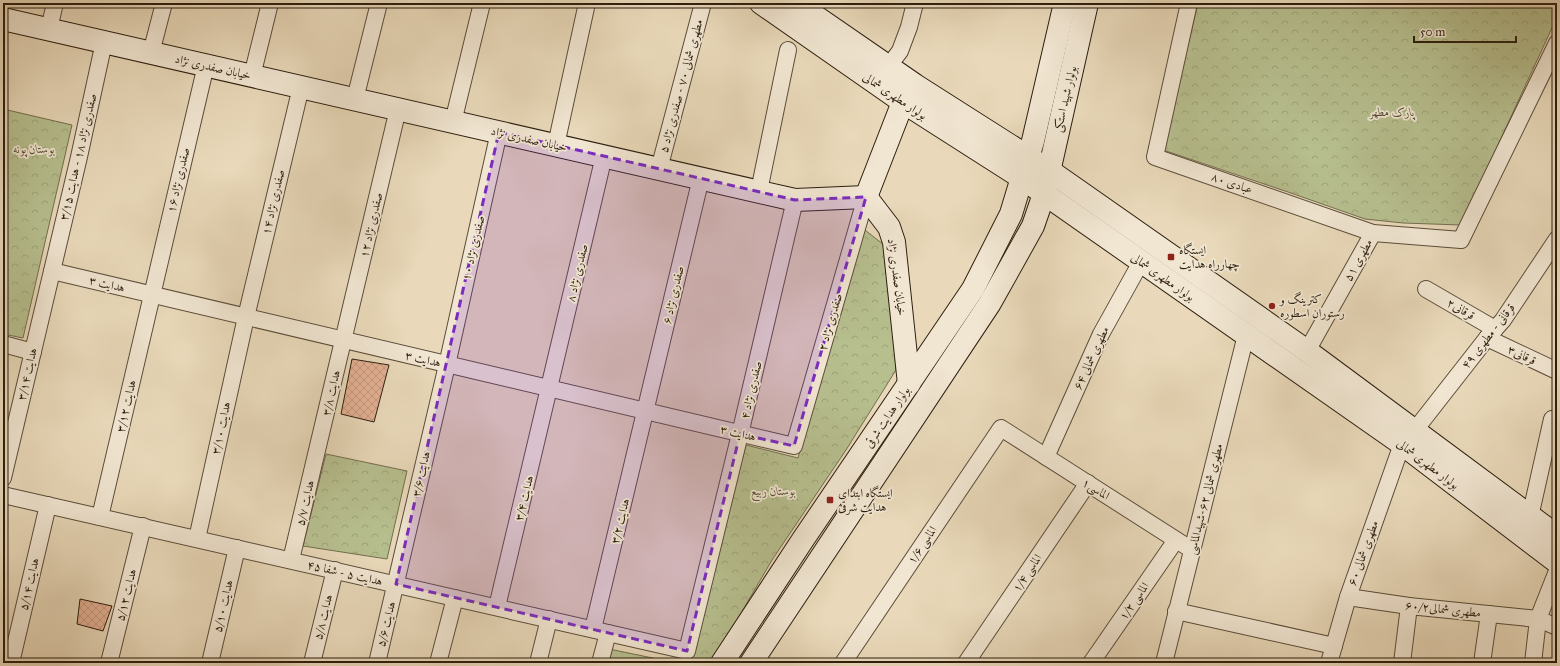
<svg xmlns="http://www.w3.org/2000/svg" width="1560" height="666" font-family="'IM FELL Great Primer',Amiri,serif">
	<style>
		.park { fill: url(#park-crowns); stroke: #726e4e }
		.building { fill: url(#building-cross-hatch); stroke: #2c1e0e }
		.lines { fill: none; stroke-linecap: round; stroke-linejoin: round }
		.street-casing { stroke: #5b4d39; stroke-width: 18 }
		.secondary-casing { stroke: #2c1e0e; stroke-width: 24 }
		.street { stroke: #f1e6d2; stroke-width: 16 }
		.secondary { stroke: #f1e6d2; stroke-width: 22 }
		.marked { fill: #7b2cbf; fill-opacity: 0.2; stroke: #7b2cbf; stroke-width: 3; stroke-dasharray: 8 5; stroke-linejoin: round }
		.poi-dot { fill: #8f2418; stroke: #f1e6d2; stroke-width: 1.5 }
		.labels { text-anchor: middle; stroke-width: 3.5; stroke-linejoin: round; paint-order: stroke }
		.street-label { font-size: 12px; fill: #2c1e0e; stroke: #f1e6d2 }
		.park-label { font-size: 12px; font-style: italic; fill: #564e35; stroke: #f1e6d2 }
		.poi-label { font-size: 12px; fill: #2c1e0e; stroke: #f1e6d2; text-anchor: start }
	</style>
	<defs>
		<pattern id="park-crowns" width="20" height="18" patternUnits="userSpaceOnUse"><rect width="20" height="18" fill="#b7bf8f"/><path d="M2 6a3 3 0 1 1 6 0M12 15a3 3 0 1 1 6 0" fill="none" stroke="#9ea47a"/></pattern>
		<pattern id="building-cross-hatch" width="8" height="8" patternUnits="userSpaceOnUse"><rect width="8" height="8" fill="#e4b194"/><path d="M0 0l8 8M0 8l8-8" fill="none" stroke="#c4987e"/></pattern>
	</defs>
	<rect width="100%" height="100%" fill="#e9d9ba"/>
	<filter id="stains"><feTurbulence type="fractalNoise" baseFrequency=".005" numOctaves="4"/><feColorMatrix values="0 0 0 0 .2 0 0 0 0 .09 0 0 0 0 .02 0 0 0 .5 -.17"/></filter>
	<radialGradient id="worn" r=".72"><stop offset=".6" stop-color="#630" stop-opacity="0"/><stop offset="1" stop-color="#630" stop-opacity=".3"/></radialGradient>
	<g class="park">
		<path d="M1198,3H1557V17L1461,225L1403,223L1365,219L1288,192L1163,150Z"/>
		<path d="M3,109L72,125L23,338L3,334Z"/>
		<path d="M861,227L888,248L896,370L846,450L772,560L712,663H688L746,445L798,458Z"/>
		<path d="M326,454L407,471L387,559L303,546Z"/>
		<path d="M609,649L677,663H606Z"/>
	</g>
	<g class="building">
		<path d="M352,359L389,365L374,422L341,414Z"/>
		<path d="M80,599L112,606L103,631L77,624Z"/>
	</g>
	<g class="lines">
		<defs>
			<g id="street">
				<path d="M1189,3L1155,157L1373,233L1461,240L1557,43"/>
				<path d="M49,29L55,3"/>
				<path d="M151,53L164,3"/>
				<path d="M888,67L900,51L909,27L915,3"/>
				<path d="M252,76L270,3"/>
				<path d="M355,99L379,3"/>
				<path d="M453,122L482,3"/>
				<path d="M556,145L587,3"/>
				<path d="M659,169L703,3"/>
				<path d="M759,191L788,50"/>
				<path d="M52,271L794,446L866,197"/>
				<path d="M1426,289L1495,329"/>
				<path d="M1487,338L1557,371"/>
				<path d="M3,344L33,352"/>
				<path d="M1307,351L1373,233"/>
				<path d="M1415,430L1487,338L1503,320L1557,239"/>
				<path d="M1046,457L1101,334L1141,262"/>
				<path d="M3,478L79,157L104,42"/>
				<path d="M3,495L687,651L740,434L795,200"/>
				<path d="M100,517L206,65"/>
				<path d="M1527,524L1530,517L1552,419"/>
				<path d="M197,539L246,317L301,87"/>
				<path d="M291,560L398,109"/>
				<path d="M1348,597L1409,606L1538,619L1557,627"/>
				<path d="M497,607L604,156"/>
				<path d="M1176,611L1334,646"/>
				<path d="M593,629L701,178"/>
				<path d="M11,663L48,505"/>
				<path d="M109,663L143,526"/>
				<path d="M210,663L237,548"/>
				<path d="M312,663L335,570"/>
				<path d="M377,663L447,365L499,132"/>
				<path d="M438,663L455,598"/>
				<path d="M538,663L549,619"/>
				<path d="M600,663L608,633"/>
				<path d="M843,663L1001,428L1192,550"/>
				<path d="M966,663L1088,483"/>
				<path d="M1091,663L1176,540"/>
				<path d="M1164,663L1246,335"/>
				<path d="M1329,663L1348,597L1402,444"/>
				<path d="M1402,663L1409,606"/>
				<path d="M1482,663L1489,614"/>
				<path d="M1533,663L1538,619L1557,571"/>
			</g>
			<g id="secondary">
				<path d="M761,3L903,102L1022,178L1402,444L1557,562"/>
				<path d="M796,3L915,85L1050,171L1307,351L1557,536"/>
				<path d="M3,19L795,200L866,197"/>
				<path d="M866,197L889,227L894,242L909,384"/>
				<path d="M866,197L903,102L911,90"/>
				<path d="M722,663L802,541L973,289L1011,214L1033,141L1065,3"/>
				<path d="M751,663L990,303L1033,226L1044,194L1087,3"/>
			</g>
		</defs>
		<use href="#street" class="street-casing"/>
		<use href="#secondary" class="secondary-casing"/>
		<use href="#street" class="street"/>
		<use href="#secondary" class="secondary"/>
	</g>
	<path class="marked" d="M499,132L795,200L866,197L794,446L740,434L687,651L396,584Z"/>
	<g class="poi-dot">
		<rect x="1167" y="253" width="8" height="8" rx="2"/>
		<circle cx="1272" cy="306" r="4"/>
		<rect x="826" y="496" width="8" height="8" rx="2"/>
	</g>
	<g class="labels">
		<g class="street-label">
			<text transform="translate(213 67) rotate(13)" y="4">خیابان صفدری نژاد</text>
			<text transform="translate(681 86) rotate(-75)" y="4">مطهری شمالی ۷۰ - صفدری نژاد ۵</text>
			<text transform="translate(895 96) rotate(34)" y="4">بولوار مطهری شمالی</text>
			<text transform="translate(1065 99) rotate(-77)" y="4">بولوار شهید استکی</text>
			<text transform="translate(529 139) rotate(13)" y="4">خیابان صفدری نژاد</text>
			<text transform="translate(78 157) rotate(-77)" y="4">صفدری نژاد ۱۸ - هدایت ۳/۱۵</text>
			<text transform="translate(178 180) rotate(-77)" y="4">صفدری نژاد ۱۶</text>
			<text transform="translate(1232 183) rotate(19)" y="4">عبادی ۸۰</text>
			<text transform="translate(273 202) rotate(-77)" y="4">صفدری نژاد ۱۴</text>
			<text transform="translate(371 225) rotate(-77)" y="4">صفدری نژاد ۱۲</text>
			<text transform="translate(473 248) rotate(-77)" y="4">صفدری نژاد ۱۰</text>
			<text transform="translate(1358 260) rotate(-61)" y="4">مطهری ۵۱</text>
			<text transform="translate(577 273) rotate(-77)" y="4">صفدری نژاد ۸</text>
			<text transform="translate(897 277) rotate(82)" y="4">خیابان صفدری نژاد</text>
			<text transform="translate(1163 277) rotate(35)" y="4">بولوار مطهری شمالی</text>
			<text transform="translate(107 284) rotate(13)" y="4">هدایت ۳</text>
			<text transform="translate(673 295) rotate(-77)" y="4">صفدری نژاد ۶</text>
			<text transform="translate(1461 309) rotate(30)" y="4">قرقانی۲</text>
			<text transform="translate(830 322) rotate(-74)" y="4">صفدری نژاد ۲</text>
			<text transform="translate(1488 336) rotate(-52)" y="4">قرقانی - مطهری ۴۹</text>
			<text transform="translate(1522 355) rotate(25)" y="4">قرقانی۳</text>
			<text transform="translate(1091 358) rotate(-65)" y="4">مطهری شمالی ۶۴</text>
			<text transform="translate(423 359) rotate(13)" y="4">هدایت ۳</text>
			<text transform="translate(27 374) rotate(-77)" y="4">هدایت ۳/۱۴</text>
			<text transform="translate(751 390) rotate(-77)" y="4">صفدری نژاد ۴</text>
			<text transform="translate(331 393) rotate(-77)" y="4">هدایت ۳/۸</text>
			<text transform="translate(126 406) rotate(-77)" y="4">هدایت ۳/۱۲</text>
			<text transform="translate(887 417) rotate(-56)" y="4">بولوار هدایت شرقی</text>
			<text transform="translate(221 428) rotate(-78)" y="4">هدایت ۳/۱۰</text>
			<text transform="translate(738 433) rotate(13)" y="4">هدایت ۳</text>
			<text transform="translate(1428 464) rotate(37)" y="4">بولوار مطهری شمالی</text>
			<text transform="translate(421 474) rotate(-77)" y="4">هدایت ۳/۶</text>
			<text transform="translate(1096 489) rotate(32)" y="4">الماسی۱</text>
			<text transform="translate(524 498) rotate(-76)" y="4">هدایت ۳/۴</text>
			<text transform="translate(1205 499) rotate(-76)" y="4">مطهری شمالی ۶۲-شهیدالماسی</text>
			<text transform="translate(305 503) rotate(-77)" y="4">هدایت ۵/۷</text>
			<text transform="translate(620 521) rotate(-76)" y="4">هدایت ۳/۲</text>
			<text transform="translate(922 545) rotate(-56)" y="4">الماسی ۱/۶</text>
			<text transform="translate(1363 553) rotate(-70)" y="4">مطهری شمالی ۶۰</text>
			<text transform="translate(345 573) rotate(13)" y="4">هدایت ۵ - شفا ۴۵</text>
			<text transform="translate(1027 573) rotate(-56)" y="4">الماسی ۱/۴</text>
			<text transform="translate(29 584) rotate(-77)" y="4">هدایت ۵/۱۴</text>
			<text transform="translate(126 595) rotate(-76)" y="4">هدایت ۵/۱۲</text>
			<text transform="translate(1134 601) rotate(-55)" y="4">الماسی ۱/۲</text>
			<text transform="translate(223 606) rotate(-77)" y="4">هدایت ۵/۱۰</text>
			<text transform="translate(1443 609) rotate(6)" y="4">مطهری شمالی۶۰/۲</text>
			<text transform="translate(323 617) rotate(-76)" y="4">هدایت ۵/۸</text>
			<text transform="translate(386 624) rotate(-76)" y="4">هدایت ۵/۶</text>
		</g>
		<g class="park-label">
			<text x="1392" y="116">پارک مطهر</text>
			<text x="34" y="153">بوستان پونه</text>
			<text x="773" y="495">بوستان ربیع</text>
		</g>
		<g class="poi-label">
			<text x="1179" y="254">ایستگاه<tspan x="1179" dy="14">چهارراه هدایت</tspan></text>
			<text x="1280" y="303">کترینگ و<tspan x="1280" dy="14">رستوران اسطوره</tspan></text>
			<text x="838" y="497">ایستگاه ابتدای<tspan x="838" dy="14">هدایت شرقی</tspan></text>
		</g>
	</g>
	<rect width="1560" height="666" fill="none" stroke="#e9d9ba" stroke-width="16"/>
	<rect x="4" y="4" width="1552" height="658" fill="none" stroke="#2c1e0e" stroke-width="2"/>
	<rect x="8" y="8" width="1544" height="650" fill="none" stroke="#2c1e0e"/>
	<path d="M1414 36v6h102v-6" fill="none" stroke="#2c1e0e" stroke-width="2"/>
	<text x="1420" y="36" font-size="12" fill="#2c1e0e" stroke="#f1e6d2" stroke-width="3" paint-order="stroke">50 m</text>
	<rect width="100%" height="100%" filter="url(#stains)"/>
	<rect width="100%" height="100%" fill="url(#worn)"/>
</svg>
